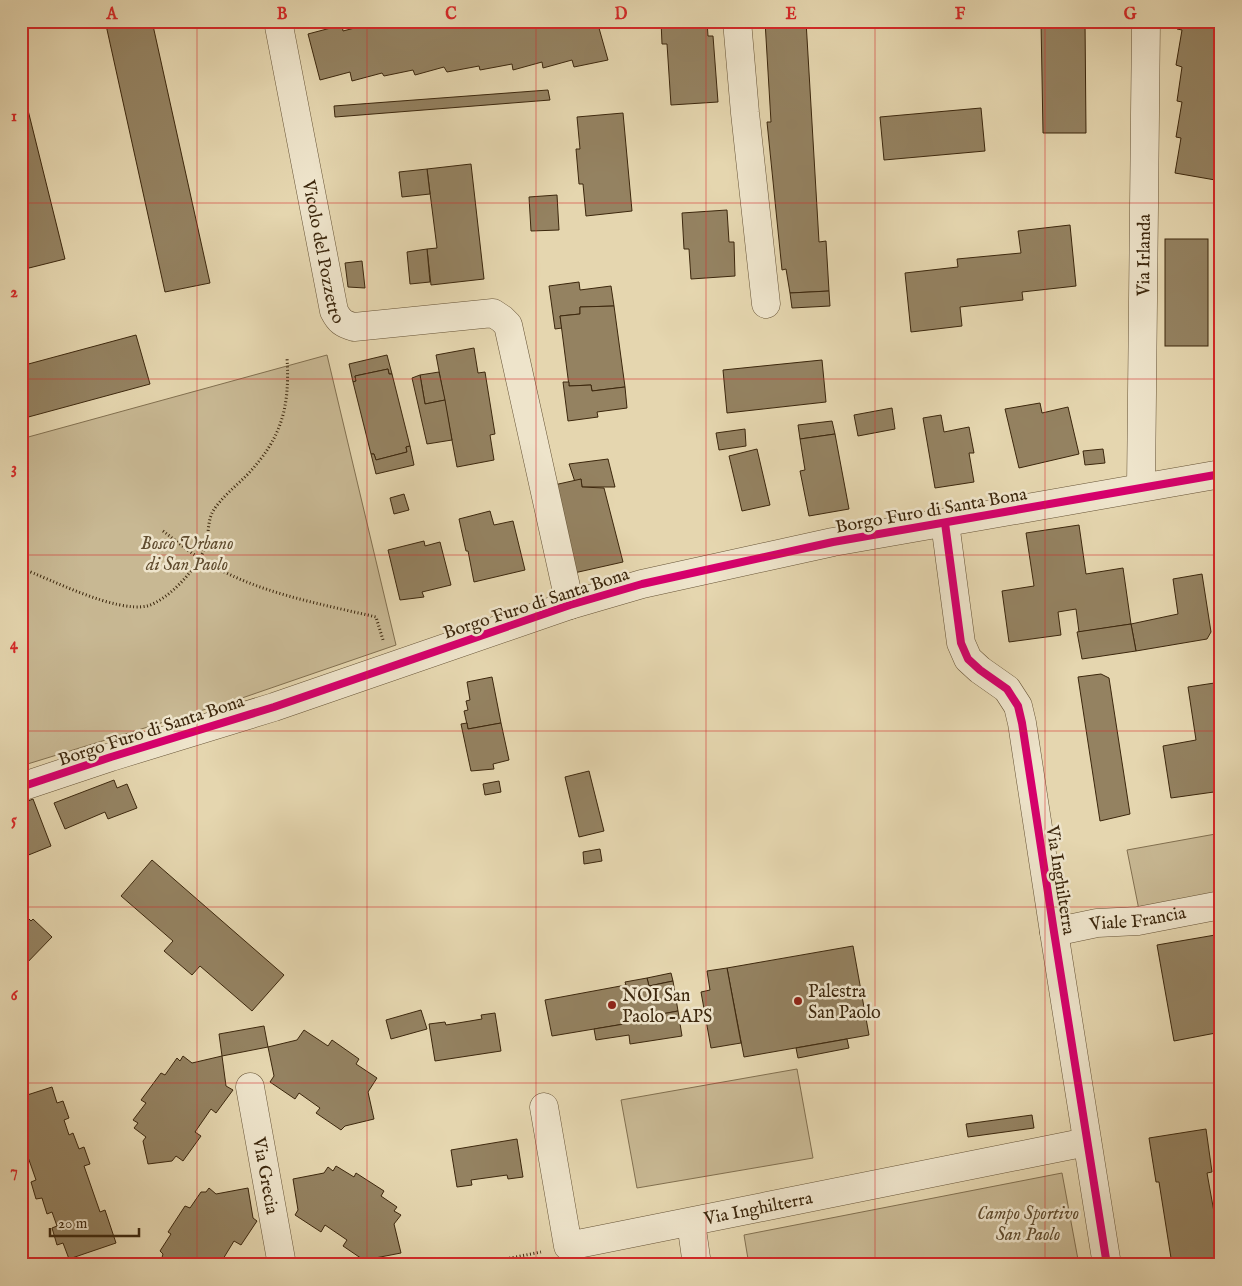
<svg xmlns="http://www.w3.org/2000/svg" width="1242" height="1286" font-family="'IM FELL English',serif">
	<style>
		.green { fill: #c8b893; stroke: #827050 }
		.building { fill: #948261; stroke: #3c270d }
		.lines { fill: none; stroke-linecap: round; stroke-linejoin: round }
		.street-casing { stroke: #665336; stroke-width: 29 }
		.path { stroke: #3c270d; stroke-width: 3; stroke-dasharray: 1 2.5; stroke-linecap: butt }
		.street { stroke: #eee4cb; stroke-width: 28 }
		.cycleway-casing { stroke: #eee4cb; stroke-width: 11 }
		.cycleway { stroke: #d6006c; stroke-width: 8 }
		.grid { fill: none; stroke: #d62828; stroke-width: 1; stroke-opacity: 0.55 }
		.poi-dot { fill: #8f2418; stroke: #eee4cb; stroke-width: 2 }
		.labels { text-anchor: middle; stroke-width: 5; stroke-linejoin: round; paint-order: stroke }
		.street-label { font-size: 18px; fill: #3c270d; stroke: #eee4cb }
		.park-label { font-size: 18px; font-style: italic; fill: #5f4b2e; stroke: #eee4cb }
		.poi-label { font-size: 18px; fill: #3c270d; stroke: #eee4cb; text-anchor: start }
		.neatline { fill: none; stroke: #d62828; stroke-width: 2 }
		.grid-label { font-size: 16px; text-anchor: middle; font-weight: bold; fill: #d62828 }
	</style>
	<rect width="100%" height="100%" fill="#e5d6af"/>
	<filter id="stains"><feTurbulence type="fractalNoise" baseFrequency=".004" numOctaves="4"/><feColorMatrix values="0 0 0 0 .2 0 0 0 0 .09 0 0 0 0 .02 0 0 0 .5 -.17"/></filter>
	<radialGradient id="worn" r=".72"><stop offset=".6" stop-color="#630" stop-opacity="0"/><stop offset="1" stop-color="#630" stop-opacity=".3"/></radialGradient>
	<g class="green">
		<path d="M327,355L396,645L242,698L21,766V439Z"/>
		<path d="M1221,833V895L1139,910L1127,850Z"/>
		<path d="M797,1069L813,1158L637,1188L621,1100Z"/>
		<path d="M1062,1173L1079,1265H749L744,1235Z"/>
	</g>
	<g class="building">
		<path d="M122,21H152L210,283L165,292L106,25Z"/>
		<path d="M399,21H406L407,27L427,21H437L438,25L450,21H597L608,60L574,67L572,60L543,68L542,62L513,70L512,64L480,70L479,66L447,72L444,67L415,75L413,70L384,76L382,73L352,81L350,72L320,80L308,34L342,25L343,31L374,23L375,28Z"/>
		<path d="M661,21H707L708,36H713L718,102L671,105L667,44H662Z"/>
		<path d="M765,21H806L819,242L826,241L829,291L790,293L786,269L782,270L767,122H771Z"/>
		<path d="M1041,21H1085L1086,133H1043Z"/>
		<path d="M1178,21H1221V181L1175,173L1181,138L1176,137L1182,102L1177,101L1182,67L1176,65L1182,30L1177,29Z"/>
		<path d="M21,82L65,259L25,269L21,253Z"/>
		<path d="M548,90L550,100L335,117L334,106Z"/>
		<path d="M981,108L985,151L884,160L880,117Z"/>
		<path d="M623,113L632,211L586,216L583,184H579L576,149H580L577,117Z"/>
		<path d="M471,164L484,279L431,285L427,249L437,248L427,169Z"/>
		<path d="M427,169L430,194L402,197L399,172Z"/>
		<path d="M557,195L559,230L531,231L529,197Z"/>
		<path d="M727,210L729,242H734L735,276L691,279L689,249H684L682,213Z"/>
		<path d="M1070,225L1076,286L1022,292L1023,300L960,307L962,326L911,332L905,273L958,267L957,259L1021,253L1018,231Z"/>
		<rect x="1165" y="239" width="43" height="107"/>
		<path d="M427,249L430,282L410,284L407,252Z"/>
		<path d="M362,261L365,288L348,287L345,263Z"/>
		<path d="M579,282L580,290L611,286L614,306L580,307V314L560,316L562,328L555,329L549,286Z"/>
		<path d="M829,291L830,306L792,308L790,293Z"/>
		<path d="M614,306L625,387L592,391L591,385L569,386L560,316L580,314V307Z"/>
		<path d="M136,335L150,384L21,419V366Z"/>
		<path d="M474,348L478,373L485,372L495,434L490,435L494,460L457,467L436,355Z"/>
		<path d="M387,355L392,374H389L388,369L355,376L356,381L353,382L349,364Z"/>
		<path d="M822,360L826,402L727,413L723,370Z"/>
		<path d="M388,369L389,374H392L410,446L406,447L407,452L376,460L374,454H371L353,382L356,381L355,376Z"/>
		<path d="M439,372L445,400L425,404L420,375Z"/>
		<path d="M420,375L425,404L445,400L452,440L427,444L412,378Z"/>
		<path d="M563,382H569V386L591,385L592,391L625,387L627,408L597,412L598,417L568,421Z"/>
		<path d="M1040,403L1042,413L1068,407L1079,454L1019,468L1005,409Z"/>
		<path d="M892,408L895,429L858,436L854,415Z"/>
		<path d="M941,415L944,432L969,427L974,453H969L974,482L935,488L923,418Z"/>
		<path d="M832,421L835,434L800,439L798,425Z"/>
		<path d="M745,429L746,446L719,450L716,433Z"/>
		<path d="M835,434L849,509L809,516L800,471L805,470L800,439Z"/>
		<path d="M410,446L414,465L376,474L371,454H374L376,460L407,452L406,447Z"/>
		<path d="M757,449L770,505L742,511L729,456Z"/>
		<path d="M1103,449L1105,463L1085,465L1083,451Z"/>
		<path d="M608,459L615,487H582L581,479L575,482L569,464Z"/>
		<path d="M581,479L582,487L604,488L623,562L574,573L554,485Z"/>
		<path d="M404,494L409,510L394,514L390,498Z"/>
		<path d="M490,511L494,525L513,521L525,570L474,582L468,551H466L459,519Z"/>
		<path d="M1079,525L1086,574L1123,568L1131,624L1079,632L1076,609L1058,612L1061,635L1009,642L1002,591L1034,586L1026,533Z"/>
		<path d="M424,541L425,546L440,542L451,585L422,592L424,597L400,600L388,550Z"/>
		<path d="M1202,574L1211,632L1207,639L1136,651L1131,624L1178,614L1173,579Z"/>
		<path d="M1131,624L1136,651L1082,659L1077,632Z"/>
		<path d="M1101,674L1109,678L1130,814L1100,821L1078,677Z"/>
		<path d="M492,677L501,723L468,729L464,711L468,710L466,701L470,700L467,682Z"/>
		<path d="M1221,682V791L1171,798L1163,746L1196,740L1188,687Z"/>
		<path d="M467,723L468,729L501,723L509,760L493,764L494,769L471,771L461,724Z"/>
		<path d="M589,771L604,831L579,837L565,777Z"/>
		<path d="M114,780L117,788L127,784L137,808L108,819L105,812L65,829L54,803Z"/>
		<path d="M499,781L501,792L485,795L483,784Z"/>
		<path d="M33,799L51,846L21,858V804Z"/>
		<path d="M600,849L602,861L584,864L583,852Z"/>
		<path d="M152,860L284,975L252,1011L200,966L192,975L164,951L173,941L121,896Z"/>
		<path d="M24,914L31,921L33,919L52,937L21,969V917Z"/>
		<path d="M1221,934V985H1217L1221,1005V1032L1174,1041L1157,945Z"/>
		<path d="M853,946L869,1035L744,1057L727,968Z"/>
		<path d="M727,968L741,1043L711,1048L701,992L710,990L707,971Z"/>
		<path d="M671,973L673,981L649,986L647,978Z"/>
		<path d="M647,978L649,986L673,981L678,1011L629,1020L630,1023L552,1036L545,1000L626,985L625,982Z"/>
		<path d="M421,1010L427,1029L391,1039L386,1020Z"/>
		<path d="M678,1011L682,1036L630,1044L629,1035L596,1040L594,1029L630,1023L629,1020Z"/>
		<path d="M495,1013L501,1051L435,1061L429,1024L445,1022L446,1025L482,1019L481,1015Z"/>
		<path d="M264,1026L268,1047L222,1056L219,1034Z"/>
		<path d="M304,1030L328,1046L332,1040L359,1059L356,1064L377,1078L368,1092L374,1119L345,1126L341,1130L316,1113L320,1108L299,1093L295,1099L270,1082L274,1076L268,1047L297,1040Z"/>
		<path d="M847,1039L849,1048L798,1058L796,1048Z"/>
		<path d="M183,1056L192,1063L222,1056L226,1086L233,1090L216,1113L211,1109L195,1132L201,1136L183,1161L176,1156L172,1161L148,1164L143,1141L146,1137L134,1128L138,1123L133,1120L146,1103L141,1100L161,1073L165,1075L177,1058L180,1061Z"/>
		<path d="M52,1087L57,1103L63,1101L69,1118L64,1120L69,1135L73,1133L79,1149L84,1147L90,1164L84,1166L100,1212L105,1210L116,1243L69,1259L63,1243L57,1245L52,1228L57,1226L52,1212L47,1214L42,1198L36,1199L31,1182L36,1180L21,1137V1097Z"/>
		<path d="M1032,1115L1034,1128L968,1137L966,1124Z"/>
		<path d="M1206,1129L1212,1172L1207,1173L1221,1251V1265H1169L1168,1259L1171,1258L1159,1182H1156L1149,1138Z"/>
		<path d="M517,1139L523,1177L508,1179L507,1175L471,1180L472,1185L457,1187L451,1150Z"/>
		<path d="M336,1166L354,1177L356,1173L384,1191L381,1196L397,1207L394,1211L401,1215L394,1224L401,1253L370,1259L368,1263L343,1246L347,1240L325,1225L321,1232L295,1215L298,1210L293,1179L324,1173L328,1167L333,1171Z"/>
		<path d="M209,1188L216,1194L248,1188L253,1218L257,1221L241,1245L234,1241L220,1264L221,1265H167L161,1261L163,1254L160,1251L171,1234L168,1232L185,1206L190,1208L201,1192H206Z"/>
	</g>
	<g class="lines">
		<defs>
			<g id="street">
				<path id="s1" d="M278,21L334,311C339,321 343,324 354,327L493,313L502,319L508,325L570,605"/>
				<path d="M737,21L745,113L766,304"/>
				<path id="s2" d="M1141,487L1146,21"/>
				<path d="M945,523L961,643L968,659L980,670L1007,689L1018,706L1022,723L1054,932L1107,1265"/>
				<path d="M21,787L111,757L274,707L570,605L642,584L833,542L1221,474"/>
				<path id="s3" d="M1054,932L1097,923L1138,921L1221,905"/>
				<path id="s4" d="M250,1087L282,1265"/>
				<path id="s5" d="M544,1107L568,1246L1087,1142"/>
				<path d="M691,1222L697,1265"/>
			</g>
		</defs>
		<use href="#street" class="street-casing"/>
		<g class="path">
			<path d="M163,531C179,543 195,557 213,566C263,594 321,604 376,617L383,640"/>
			<path d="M21,568C52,580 116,613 147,606C169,600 197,568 205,548C209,537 207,522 213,511C221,498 236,486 247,475C282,438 290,407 287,357"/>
			<path d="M475,1265L541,1252"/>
		</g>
		<use href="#street" class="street"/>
		<defs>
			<g id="cycleway">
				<path d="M945,523L961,643L968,659L980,670L1007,689L1018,706L1022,723L1054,932L1107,1265"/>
				<path d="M21,787L111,757L274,707L570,605L642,584L833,542L1221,474"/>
			</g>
		</defs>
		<use href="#cycleway" class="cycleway-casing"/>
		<use href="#cycleway" class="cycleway"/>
	</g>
	<path class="grid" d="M197,21V1265M367,21V1265M536,21V1265M706,21V1265M875,21V1265M1045,21V1265M21,203H1221M21,379H1221M21,555H1221M21,731H1221M21,907H1221M21,1083H1221"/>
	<g class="poi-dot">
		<circle cx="798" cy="1001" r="5"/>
		<circle cx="612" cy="1005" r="5"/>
	</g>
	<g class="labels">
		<g class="street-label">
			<text dy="6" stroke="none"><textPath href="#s1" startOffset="235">Vicolo del Pozzetto</textPath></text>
			<text dy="6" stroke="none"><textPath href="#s2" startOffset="232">Via Irlanda</textPath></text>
			<text transform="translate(931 510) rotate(-10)" y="6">Borgo Furo di Santa Bona</text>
			<text transform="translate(536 603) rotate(-18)" y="6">Borgo Furo di Santa Bona</text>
			<text transform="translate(151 730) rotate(-18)" y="6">Borgo Furo di Santa Bona</text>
			<text transform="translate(1061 880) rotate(81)" y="6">Via Inghilterra</text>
			<text dy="6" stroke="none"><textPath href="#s3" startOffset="85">Viale Francia</textPath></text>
			<text dy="6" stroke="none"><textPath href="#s4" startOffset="90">Via Grecia</textPath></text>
			<text dy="6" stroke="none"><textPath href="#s5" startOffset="335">Via Inghilterra</textPath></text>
		</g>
		<g class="park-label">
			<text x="187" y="549">Bosco Urbano<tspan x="187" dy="21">di San Paolo</tspan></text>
			<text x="1028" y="1219">Campo Sportivo<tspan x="1028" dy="21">San Paolo</tspan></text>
		</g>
		<g class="poi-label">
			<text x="808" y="997">Palestra<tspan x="808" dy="21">San Paolo</tspan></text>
			<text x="622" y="1001">NOI San<tspan x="622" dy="21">Paolo - APS</tspan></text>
		</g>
	</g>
	<rect width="1242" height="1286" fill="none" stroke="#e5d6af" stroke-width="55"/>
	<path d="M50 1228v8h89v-8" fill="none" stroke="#3c270d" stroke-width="2.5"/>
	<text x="58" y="1228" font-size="15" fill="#3c270d" stroke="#eee4cb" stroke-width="4" paint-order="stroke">20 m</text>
	<rect x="28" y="28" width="1186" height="1230" class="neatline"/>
	<g class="grid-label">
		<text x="112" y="19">A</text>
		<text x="282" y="19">B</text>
		<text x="451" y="19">C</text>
		<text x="621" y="19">D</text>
		<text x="791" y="19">E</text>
		<text x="960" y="19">F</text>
		<text x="1130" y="19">G</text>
		<text x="14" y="121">1</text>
		<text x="14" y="297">2</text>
		<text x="14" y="473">3</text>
		<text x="14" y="649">4</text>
		<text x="14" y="825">5</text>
		<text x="14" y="1000">6</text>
		<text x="14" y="1176">7</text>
	</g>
	<rect width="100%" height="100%" filter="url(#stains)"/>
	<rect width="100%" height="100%" fill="url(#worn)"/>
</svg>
